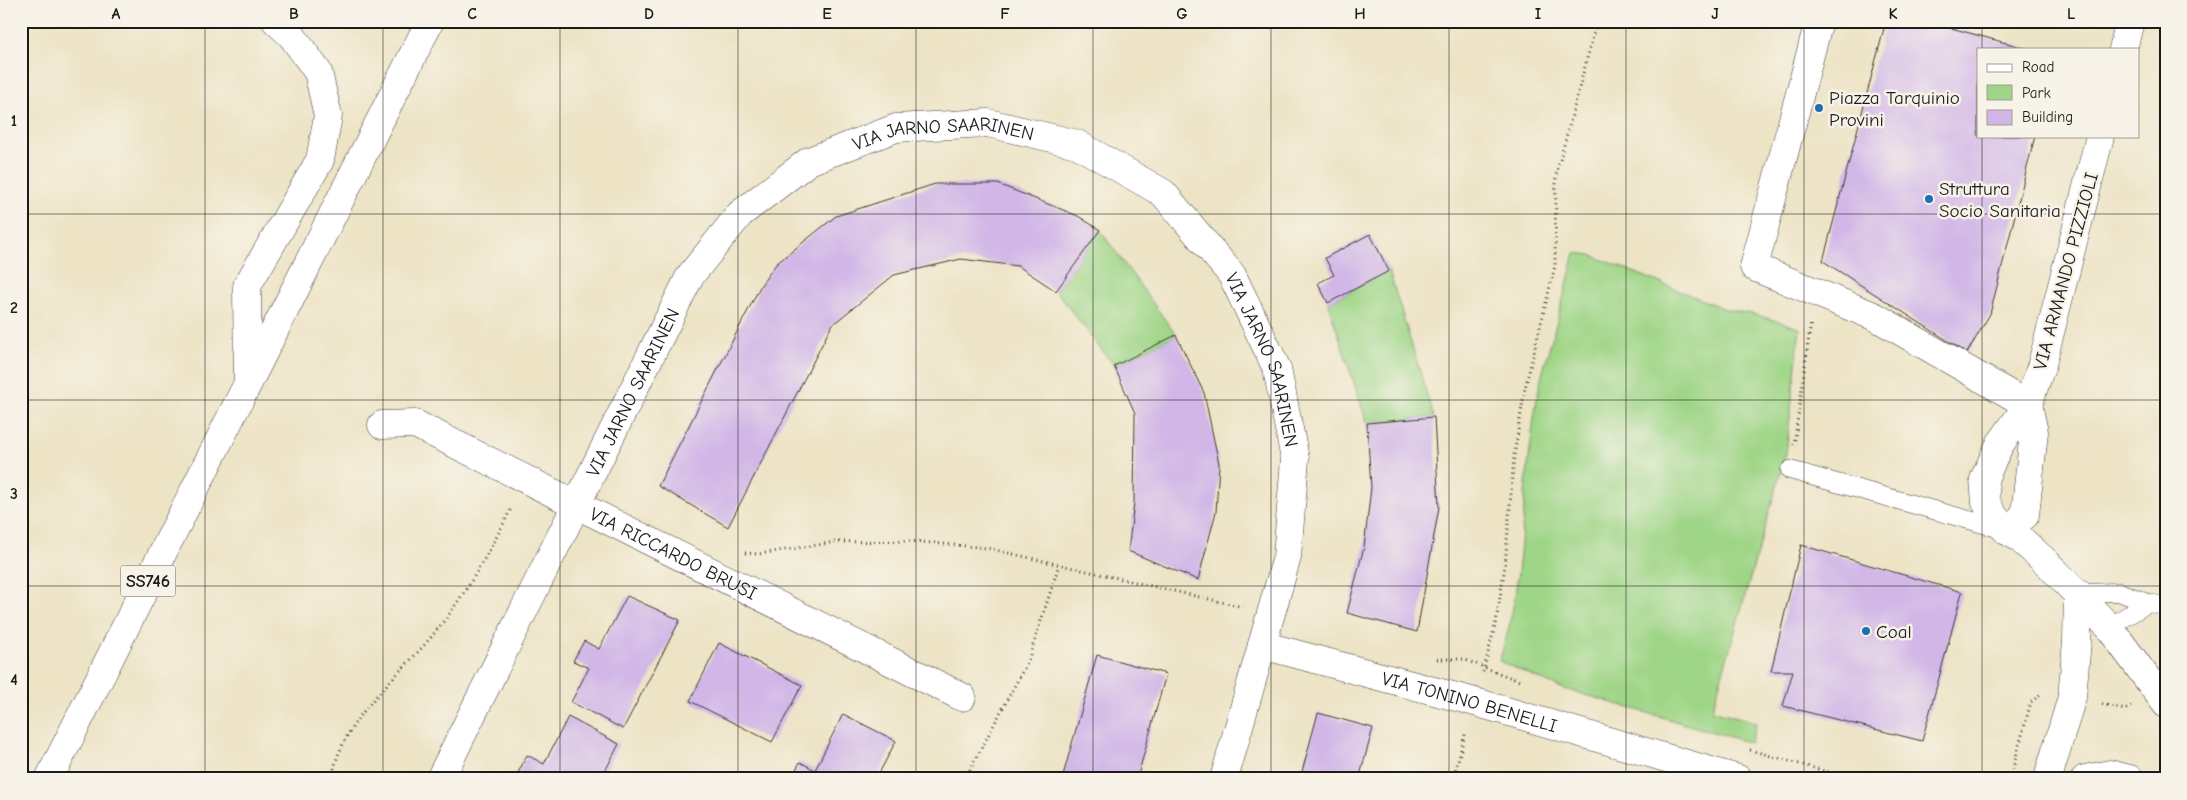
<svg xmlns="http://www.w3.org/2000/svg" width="2187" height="800" font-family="'Comic Neue',sans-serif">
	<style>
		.green { fill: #9ed586; stroke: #5d7851 }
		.building { fill: #d1b6e7 }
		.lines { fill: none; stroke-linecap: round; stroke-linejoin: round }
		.service-casing { stroke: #3b3a35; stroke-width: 19 }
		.minor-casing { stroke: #3b3a35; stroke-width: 29 }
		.primary-casing { stroke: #3b3a35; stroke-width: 29 }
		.path { stroke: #3b3a35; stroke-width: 3; stroke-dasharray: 1 4; stroke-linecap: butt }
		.service { stroke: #fff; stroke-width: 18 }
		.minor { stroke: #fff; stroke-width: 28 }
		.primary { stroke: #fff; stroke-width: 28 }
		.grid { fill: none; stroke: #1c1c1c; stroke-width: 1; stroke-opacity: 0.55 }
		.poi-dot { fill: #1f6fb2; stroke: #f7f3e8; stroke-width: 2 }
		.labels { text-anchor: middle; stroke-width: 5; stroke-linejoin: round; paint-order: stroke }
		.shield { fill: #f7f3e8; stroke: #5e5c59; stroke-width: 1 }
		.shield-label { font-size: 18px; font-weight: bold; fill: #1c1c1c }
		.poi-label { font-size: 19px; fill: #1c1c1c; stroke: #f7f3e8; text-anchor: start }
		.street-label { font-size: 19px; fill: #1c1c1c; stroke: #f7f3e8 }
		.neatline { fill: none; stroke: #1c1c1c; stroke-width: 2 }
		.grid-label { font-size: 16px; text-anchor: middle; font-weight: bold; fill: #1c1c1c }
	</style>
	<rect width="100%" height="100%" fill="#f7f3e8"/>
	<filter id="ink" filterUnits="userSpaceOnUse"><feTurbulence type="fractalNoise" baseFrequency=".02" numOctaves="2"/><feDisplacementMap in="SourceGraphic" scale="10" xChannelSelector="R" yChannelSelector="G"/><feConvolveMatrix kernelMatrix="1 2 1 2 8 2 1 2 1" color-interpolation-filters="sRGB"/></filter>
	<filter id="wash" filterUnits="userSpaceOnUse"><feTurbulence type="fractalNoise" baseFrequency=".0096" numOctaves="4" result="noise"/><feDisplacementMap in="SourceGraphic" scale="20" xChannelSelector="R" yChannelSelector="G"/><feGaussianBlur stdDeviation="1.12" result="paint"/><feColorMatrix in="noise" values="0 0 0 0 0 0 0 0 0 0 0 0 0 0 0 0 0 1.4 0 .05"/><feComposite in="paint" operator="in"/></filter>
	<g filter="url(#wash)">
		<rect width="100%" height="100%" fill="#ede3c5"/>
		<g class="green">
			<path d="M1100,230L1176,335L1114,366L1056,291Z"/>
			<path d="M1575,253L1591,255L1725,309L1757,315L1800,328L1786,454L1712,710L1756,722L1751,743L1558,687L1499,661C1523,594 1520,519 1530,450C1533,425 1536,399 1542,375C1553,334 1565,294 1575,253Z"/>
			<path d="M1389,271L1434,417L1367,423L1328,303Z"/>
		</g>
		<g id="blocks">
			<g class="building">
				<path d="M1886,21H1925L2025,48L1978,49V136H2035L1990,314L1967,353L1823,261Z"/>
				<path d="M935,184H998L1078,216L1100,230L1056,291L1018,266L961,259L894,275L832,325L728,527L658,486L761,285L776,264L836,216Z"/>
				<path d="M1370,234L1389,271L1328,303L1318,283L1334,275L1325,258Z"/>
				<path d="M1176,335L1204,393L1219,464L1216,512L1198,580L1128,551L1134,503L1135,413L1114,366Z"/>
				<path d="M1434,417L1439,507L1417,632L1347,613L1364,547L1371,488L1367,423Z"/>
				<path d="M1801,545L1962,592L1922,741L1783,706L1793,671H1771Z"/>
				<path d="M627,596L680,620L623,729L571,702L589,668L573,661L584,641L599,649Z"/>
				<path d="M719,643L802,685L772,742L690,701Z"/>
				<path d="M1097,655L1166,674L1137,779H1062Z"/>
				<path d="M1318,713L1373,728L1359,779H1300Z"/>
				<path d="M843,714L896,741L876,779H791L800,762L815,770Z"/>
				<path d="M568,717L619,744L601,779L516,777L527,755L544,764Z"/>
			</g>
		</g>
	</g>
	<g filter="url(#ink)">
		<use href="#blocks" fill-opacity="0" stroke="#3b3a35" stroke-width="1"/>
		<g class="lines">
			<defs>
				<g id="service">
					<path d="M1790,470L2005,530"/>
					<path d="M2078,593L2119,592L2148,603L2166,606"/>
					<path d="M2109,627L2148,603"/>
				</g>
				<g id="minor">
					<path d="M1819,21L1754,267L1876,317L2028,405"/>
					<path d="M2123,49L2130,21"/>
					<path d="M2100,136L2042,364L2028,405L2000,444L1984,479L1986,502L1993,515L2007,531L2018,537L2047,563L2109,627L2166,704"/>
					<path d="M248,383L247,286L320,160L328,116L318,72L292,36L276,21"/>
					<path id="s1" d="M382,425L415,424L962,697"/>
					<path d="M2007,531L2025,515L2034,432L2028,405"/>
					<path id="s2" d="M1262,645L1475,702L1738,779"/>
					<path id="s3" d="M440,779L690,276L740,214L809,161L896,128L988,123L1077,144L1163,193L1232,275L1277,369L1295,459L1287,557L1224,779"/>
					<path d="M2051,779L2050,771L2072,697L2077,641L2078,593"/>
					<path d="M2085,779L2110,774L2130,779"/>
				</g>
				<path id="primary" d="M49,779L430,21"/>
			</defs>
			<use href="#service" class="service-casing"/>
			<use href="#minor" class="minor-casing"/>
			<use href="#primary" class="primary-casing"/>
			<g class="path">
				<path d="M1794,445L1811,322"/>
				<path d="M745,553L759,554L836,542L911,541L987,548L1243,607"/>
				<path d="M1437,659H1463L1522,682"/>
				<path d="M1483,672L1496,622L1505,566L1514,456L1525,388L1555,266L1556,175L1597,21"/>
				<path d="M2102,704L2125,710L2131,706"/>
				<path d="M1750,750L1853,779"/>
				<path d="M332,779C341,717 400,677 436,631C467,593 490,550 512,507"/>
				<path d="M965,779L1028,661L1059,565"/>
				<path d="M1453,779L1466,731"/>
				<path d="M2010,779L2031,702L2042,693"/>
			</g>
			<use href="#service" class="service"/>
			<use href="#minor" class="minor"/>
			<use href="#primary" class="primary"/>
		</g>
	</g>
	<path class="grid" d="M205,21V779M383,21V779M560,21V779M738,21V779M916,21V779M1093,21V779M1271,21V779M1449,21V779M1626,21V779M1804,21V779M1982,21V49M1982,136V779M21,214H2166M21,400H2166M21,586H2166"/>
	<g class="poi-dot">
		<circle cx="1819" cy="108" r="5"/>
		<circle cx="1929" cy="199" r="5"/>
		<circle cx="1866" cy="631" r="5"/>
	</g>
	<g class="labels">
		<rect class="shield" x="120.5" y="565.5" width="55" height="31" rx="4"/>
		<g class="shield-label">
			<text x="148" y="587">SS746</text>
		</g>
		<g class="poi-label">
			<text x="1829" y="104">Piazza Tarquinio<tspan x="1829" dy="22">Provini</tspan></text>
			<text x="1939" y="195">Struttura<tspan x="1939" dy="22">Socio Sanitaria</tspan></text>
			<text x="1876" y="638">Coal</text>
		</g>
		<g class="street-label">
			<text dy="7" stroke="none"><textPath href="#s3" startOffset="868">VIA JARNO SAARINEN</textPath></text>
			<text transform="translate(2065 271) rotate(-75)" y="7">VIA ARMANDO PIZZIOLI</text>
			<text dy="7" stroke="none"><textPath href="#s3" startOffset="1302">VIA JARNO SAARINEN</textPath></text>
			<text dy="7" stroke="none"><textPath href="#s3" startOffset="432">VIA JARNO SAARINEN</textPath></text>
			<text dy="7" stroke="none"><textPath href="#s1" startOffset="322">VIA RICCARDO BRUSI</textPath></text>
			<text dy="7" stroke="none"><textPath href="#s2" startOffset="215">VIA TONINO BENELLI</textPath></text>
		</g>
	</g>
	<rect width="2187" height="800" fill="none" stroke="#f7f3e8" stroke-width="55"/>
	<rect x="1977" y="48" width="162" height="90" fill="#f7f3e8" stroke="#9f9d96"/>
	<rect x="1987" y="64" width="25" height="8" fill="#ffffff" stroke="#9f9d96"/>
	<text x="2022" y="72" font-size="15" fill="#1c1c1c">Road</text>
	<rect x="1987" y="85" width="25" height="15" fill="#9ed586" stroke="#9f9d96"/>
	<text x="2022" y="98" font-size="15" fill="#1c1c1c">Park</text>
	<rect x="1987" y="110" width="25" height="15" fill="#d1b6e7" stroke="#9f9d96"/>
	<text x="2022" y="122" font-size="15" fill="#1c1c1c">Building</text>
	<rect x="28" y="28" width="2132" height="744" class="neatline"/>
	<g class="grid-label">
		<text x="116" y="19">A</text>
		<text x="294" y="19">B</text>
		<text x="472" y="19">C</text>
		<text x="649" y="19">D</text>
		<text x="827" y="19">E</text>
		<text x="1005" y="19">F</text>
		<text x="1182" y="19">G</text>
		<text x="1360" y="19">H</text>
		<text x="1538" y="19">I</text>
		<text x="1715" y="19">J</text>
		<text x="1893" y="19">K</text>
		<text x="2071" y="19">L</text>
		<text x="14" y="126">1</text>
		<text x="14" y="313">2</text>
		<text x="14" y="499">3</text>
		<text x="14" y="685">4</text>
	</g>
</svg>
